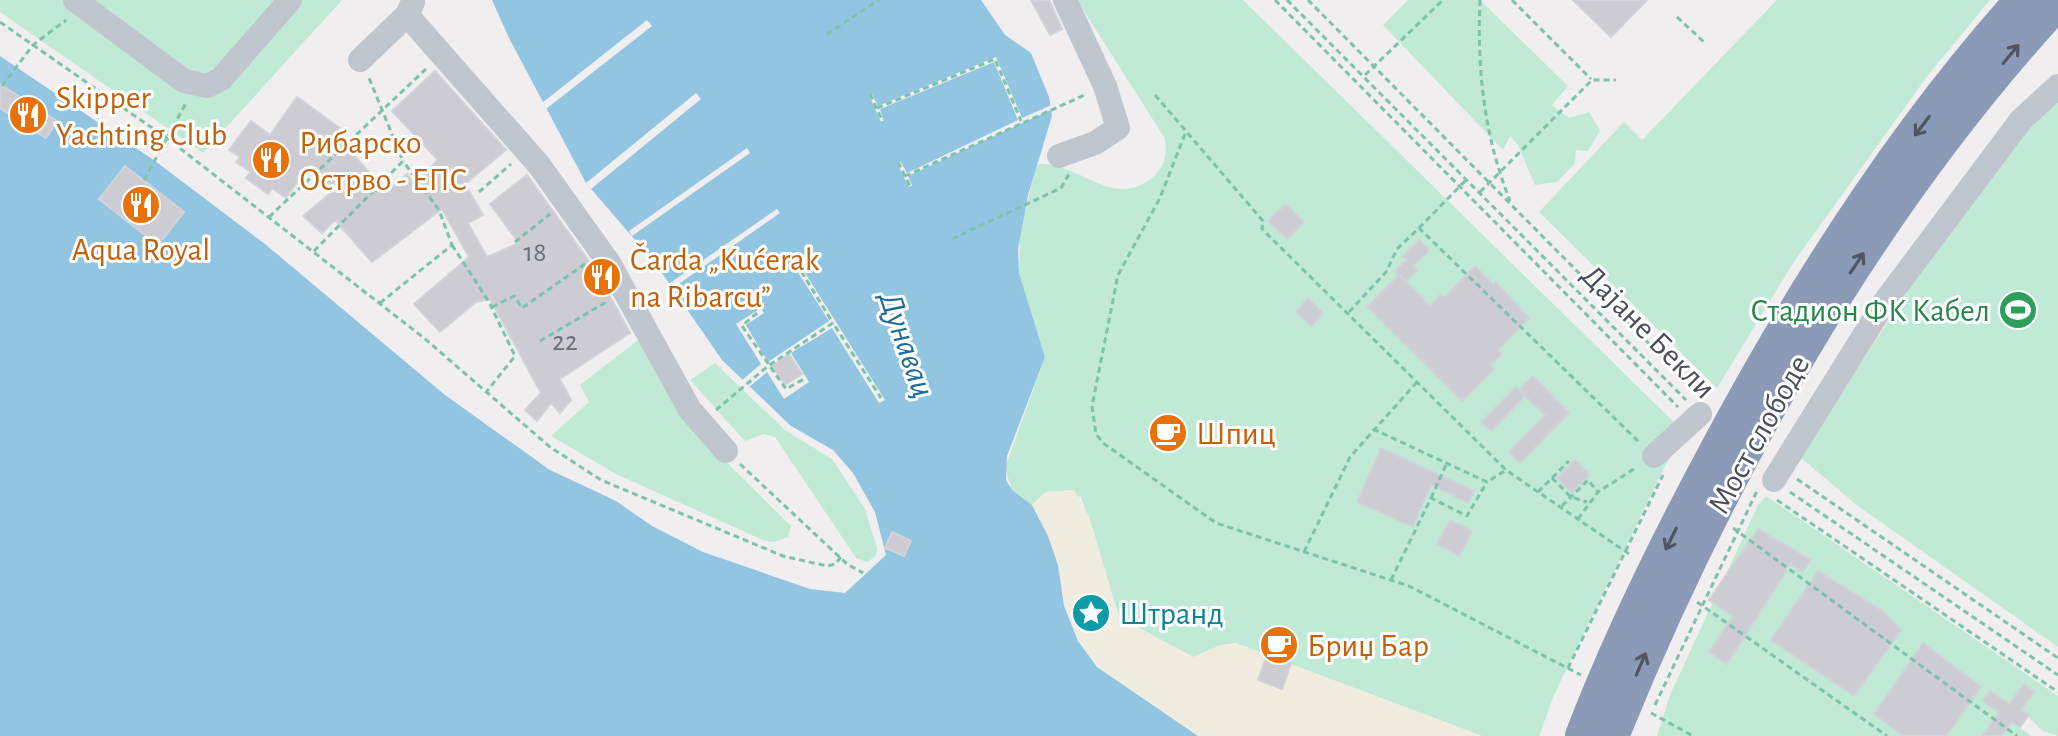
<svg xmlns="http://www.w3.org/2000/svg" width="2058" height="736" font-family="'Alegreya Sans',sans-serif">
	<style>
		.green { fill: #c0e9d6 }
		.sand { fill: #f0ede0 }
		.water { fill: #92c5e2 }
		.pier { fill: #f0eeee }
		.building { fill: #ccccd2; stroke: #d2d3d8; stroke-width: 2 }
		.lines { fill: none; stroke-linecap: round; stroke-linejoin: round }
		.path { stroke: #7cc3ab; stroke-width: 3; stroke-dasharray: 6 4; stroke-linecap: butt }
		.minor { stroke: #c0c6ce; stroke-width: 24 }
		.highway { stroke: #8b9ab7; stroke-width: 36 }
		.oneway { stroke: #4f5662 }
		.labels { text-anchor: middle; stroke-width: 6; stroke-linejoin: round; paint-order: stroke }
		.number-label { font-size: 28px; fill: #696e77 }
		.food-label { font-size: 32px; fill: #c56008; stroke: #fff; text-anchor: start }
		.leisure-label { font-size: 32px; fill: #27864d; stroke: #fff; text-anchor: end }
		.street-label { font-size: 32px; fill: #484e59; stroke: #fff }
		.culture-label { font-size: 32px; fill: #0d838f; stroke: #fff; text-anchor: start }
		.water-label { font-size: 34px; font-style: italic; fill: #1c6c98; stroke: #fff }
	</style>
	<rect width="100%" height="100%" fill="#f0eeee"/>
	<g class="green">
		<path d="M0,0H342L203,153L0,12Z"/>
		<path d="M1077,0H1243L1685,433L1664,468L1554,695L1539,736H1482L1235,643L1193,657L1119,617L1081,497L1046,492L1032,505L1012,490L1005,468L1045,357L1019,273L1020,231L1035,171L1039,164C1064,163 1085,180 1109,187C1140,196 1174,171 1164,137Z"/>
		<path d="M1408,0H1480L1568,86L1552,105L1569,118L1589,112L1600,130L1588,151L1576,150L1575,163L1557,182L1535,185L1518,145L1510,136L1503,150L1383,25Z"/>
		<path d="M1777,0H1990L1928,75L1793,263L1717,388L1539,212L1624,122L1642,140Z"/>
		<path d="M2058,97V647L1858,506L1800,457L1923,268L2022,131Z"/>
		<path d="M642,337L697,433L791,526L788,537L774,542L765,541L616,474L551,436L589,402L580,385Z"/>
		<path d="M715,363L786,431L832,459L865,509L877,548L876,556L867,562L856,558L775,437L763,434L745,441L690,380Z"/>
		<path d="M1766,496L2058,696V736L2043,731L2016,706L1994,709L2031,736H1657L1670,695L1758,505Z"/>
	</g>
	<path class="sand" d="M1074,490L1089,516L1119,617L1193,657L1220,645L1235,643L1482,736H1198L1097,667L1078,641L1064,606L1058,565L1032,505L1046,492Z"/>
	<path class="water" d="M492,0H981L1005,35L1031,53L1049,97L1052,116L1028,195L1018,249L1019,273L1045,357L1007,456L1006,480L1012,490L1032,505L1048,536L1058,565L1064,606L1078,641L1097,667L1198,736H0V56L155,161L265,244L445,395L550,470L616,501L652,526L703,552L810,589L845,593L886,555L875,512L853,473L833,450L791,426L722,360L655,263L586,183L509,38Z"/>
	<g class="pier">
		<path d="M647,20L652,26L546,109L542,103Z"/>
		<path d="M996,57L1022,118L1054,104L1055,108L908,176L912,185L909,187L897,163L900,161L907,173L1018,120L994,62L880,109L884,121L881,122L869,95L872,94L878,106Z"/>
		<path d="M696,93L701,99L591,189L586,183Z"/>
		<path d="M747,148L750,153L632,236L629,231Z"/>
		<path d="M777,209L780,213L673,288L670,283Z"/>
		<path d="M797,260L885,400L879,403L832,328L791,353L809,382L784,399L767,372L749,387L742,380L761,364L736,324L761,308L764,313L746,325L768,362L829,321L792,263Z"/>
	</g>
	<g class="building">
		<path d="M1031,0H1049L1062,29L1050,35Z"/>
		<path d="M1573,0H1647L1611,37Z"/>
		<path d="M435,71L506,150L465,184L483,215L468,223L487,257L519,243L490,204L527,175L596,271L630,333L560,379L571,400L560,413L551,403L537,421L525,410L541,393L490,299L476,302L440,332L414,304L469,257L442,209L372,262L335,220L322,233L303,216L334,190L310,164L286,198L272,188L268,194L246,178L251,172L236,162L240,157L229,150L251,121L270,135L297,97L345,132L340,139L386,192L407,174L414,183L438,160L392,111Z"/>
		<path d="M0,84L57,121L46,138L0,108Z"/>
		<path d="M125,166L184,212L158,245L99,199Z"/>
		<path d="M1286,204L1304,222L1287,239L1268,221Z"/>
		<path d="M1419,240L1429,250L1413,266L1417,270L1406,282L1395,271L1407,260L1403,256Z"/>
		<path d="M1475,266L1494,285L1496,282L1529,318L1498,350L1502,354L1490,365L1494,369L1462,401L1367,307L1399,275L1430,306L1441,294L1445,297Z"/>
		<path d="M1308,298L1323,313L1312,326L1296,312Z"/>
		<path d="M789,354L802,374L785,385L772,366Z"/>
		<path d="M1533,376L1569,413L1520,463L1509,452L1545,415L1519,390L1525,396L1491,431L1481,422L1516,387L1519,390Z"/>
		<path d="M1381,448L1474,491L1468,503L1431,484L1413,527L1357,502Z"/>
		<path d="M1575,460L1590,475L1572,493L1557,478Z"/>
		<path d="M1450,520L1472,531L1459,556L1437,544Z"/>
		<path d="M1758,529L1811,560L1802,572L1791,564L1727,664L1709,652L1733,616L1709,600Z"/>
		<path d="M892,532L911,541L904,556L885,548Z"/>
		<path d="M1818,571L1883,611L1901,630L1854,696L1771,640Z"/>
		<path d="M1267,628L1299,641L1282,689L1258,680L1268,652L1259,649Z"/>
		<path d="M1923,643L1981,687L1946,736H1904L1874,714Z"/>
		<path d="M2024,684L2034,692L2021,710L2029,715L2020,727L2012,722L2002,736H1982L1999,712L1983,701L1990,691L2009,704Z"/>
	</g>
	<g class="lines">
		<g class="path">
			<path d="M1275,0L1678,407"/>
			<path d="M1287,0L1686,400"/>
			<path d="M1308,0L1698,393"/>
			<path d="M1480,0C1477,71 1484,135 1510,201"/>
			<path d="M1512,0L1591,79"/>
			<path d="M1677,17L1705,43"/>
			<path d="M0,22L168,139L424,338L550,447L601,480L783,556L827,566L835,564L841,557"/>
			<path d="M827,34L879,0"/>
			<path d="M1365,75L1443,0"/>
			<path d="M2,86L33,45L66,20"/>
			<path d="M870,94L883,122"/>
			<path d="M1155,95L1263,221L1262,229L1506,470L1632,556"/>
			<path d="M877,108L995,59L1021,121"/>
			<path d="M1185,134L1160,198L1118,275L1092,406L1096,434L1103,443L1216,523L1409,586L1581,675"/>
			<path d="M898,162L910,186"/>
			<path d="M905,176L1087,94"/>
			<path d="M144,180L186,103"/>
			<path d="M479,192L511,164"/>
			<path d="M1480,192L1592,80H1616"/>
			<path d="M269,217L426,69"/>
			<path d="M1419,228L1467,179"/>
			<path d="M952,239L1061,188L1069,174"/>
			<path d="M515,242L550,214"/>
			<path d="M452,245L489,302L515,356L487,391"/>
			<path d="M314,251L403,161L369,78"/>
			<path d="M796,263L833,323"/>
			<path d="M380,303L452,245L439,210L403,161"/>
			<path d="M492,307L514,296L522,308L585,264"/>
			<path d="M1349,312L1386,272L1397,249L1419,228L1639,442"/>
			<path d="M757,313L742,326L786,389L804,379"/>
			<path d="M540,341L608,301"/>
			<path d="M716,410L768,366L833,323L881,398"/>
			<path d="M1373,429L1487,482L1506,470"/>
			<path d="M740,464L847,564L863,573"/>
			<path d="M1552,478L1571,497L1587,502"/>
			<path d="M1797,479L2058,658"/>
			<path d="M1538,492L1569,461"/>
			<path d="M1790,492L2058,675"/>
			<path d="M1431,498L1446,465"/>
			<path d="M1777,500L2058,692"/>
			<path d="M1562,506L1588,480L1598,492"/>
			<path d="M1578,519L1598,492L1637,467"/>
			<path d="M1733,528L2017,736"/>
			<path d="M1304,552L1350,457L1418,381"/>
			<path d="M1391,580L1431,498L1467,516L1487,482"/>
			<path d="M1697,602L1887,736"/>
			<path d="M1568,668L1663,475"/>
			<path d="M1655,705L1757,491"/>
			<path d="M1651,713L1693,736"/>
		</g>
		<g class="minor">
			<path d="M75,0L184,81L207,86L221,79L290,0"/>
			<path d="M407,15L539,165L609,263L690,410L726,451"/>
			<path d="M360,60L407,15L413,2"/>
			<path d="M1059,156L1095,143L1118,128L1105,86L1065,0"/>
			<path d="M1654,456L1700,414"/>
			<path d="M1774,480L1886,300L2021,120L2058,86"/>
		</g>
		<g class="highway">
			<path d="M1583,736C1622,634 1671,536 1723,440C1807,284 1904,132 2023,0"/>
			<path d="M1611,736C1717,474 1866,209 2058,1"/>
		</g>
	</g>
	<defs><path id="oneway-shaft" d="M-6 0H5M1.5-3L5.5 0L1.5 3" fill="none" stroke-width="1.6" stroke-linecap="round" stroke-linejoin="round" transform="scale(2)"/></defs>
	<g class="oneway">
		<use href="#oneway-shaft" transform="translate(2011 54) rotate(-50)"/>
		<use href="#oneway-shaft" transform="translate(1922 126) rotate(127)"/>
		<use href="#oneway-shaft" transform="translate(1857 263) rotate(-56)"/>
		<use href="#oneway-shaft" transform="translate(1671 539) rotate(116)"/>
		<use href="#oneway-shaft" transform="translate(1641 664) rotate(-67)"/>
	</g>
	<defs>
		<symbol id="restaurant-disc" viewBox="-11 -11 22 22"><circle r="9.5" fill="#e8710a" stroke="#fff"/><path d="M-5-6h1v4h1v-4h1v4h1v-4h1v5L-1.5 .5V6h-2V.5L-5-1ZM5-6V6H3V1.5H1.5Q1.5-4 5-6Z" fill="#fff"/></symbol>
		<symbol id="stadium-disc" viewBox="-11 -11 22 22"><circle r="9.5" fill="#2e9e5b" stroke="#fff"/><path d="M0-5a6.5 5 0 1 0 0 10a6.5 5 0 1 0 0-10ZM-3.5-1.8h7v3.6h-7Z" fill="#fff"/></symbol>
		<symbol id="cafe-disc" viewBox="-11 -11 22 22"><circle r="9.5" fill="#e8710a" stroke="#fff"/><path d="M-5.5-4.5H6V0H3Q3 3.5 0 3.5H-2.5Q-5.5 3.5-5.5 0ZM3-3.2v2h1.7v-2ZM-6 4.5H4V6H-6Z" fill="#fff"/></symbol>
		<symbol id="sight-disc" viewBox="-11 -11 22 22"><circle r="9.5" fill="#0f9aa8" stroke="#fff"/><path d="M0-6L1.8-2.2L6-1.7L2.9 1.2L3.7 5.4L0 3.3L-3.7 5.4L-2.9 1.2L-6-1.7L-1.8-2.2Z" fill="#fff"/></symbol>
	</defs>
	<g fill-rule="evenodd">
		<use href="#restaurant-disc" x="6" y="93" width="44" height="44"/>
		<use href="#restaurant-disc" x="249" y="138" width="44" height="44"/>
		<use href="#restaurant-disc" x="119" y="183" width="44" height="44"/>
		<use href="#restaurant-disc" x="580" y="255" width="44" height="44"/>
		<use href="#stadium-disc" x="1996" y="288" width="44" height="44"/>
		<use href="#cafe-disc" x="1146" y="411" width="44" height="44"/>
		<use href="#sight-disc" x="1069" y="591" width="44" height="44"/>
		<use href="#cafe-disc" x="1257" y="623" width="44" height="44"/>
	</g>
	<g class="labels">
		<g class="number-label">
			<text x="535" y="261">18</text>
			<text x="565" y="350">22</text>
		</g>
		<g class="food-label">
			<text x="56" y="108">Skipper<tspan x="56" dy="37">Yachting Club</tspan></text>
			<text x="299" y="153">Рибарско<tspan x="299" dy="37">Острво - ЕПС</tspan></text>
			<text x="141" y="260" text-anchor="middle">Aqua Royal</text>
			<text x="630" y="270">Čarda „Kućerak<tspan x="630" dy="37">na Ribarcu”</tspan></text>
			<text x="1196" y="444">Шпиц</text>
			<text x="1307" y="656">Бриџ Бар</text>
		</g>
		<g class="leisure-label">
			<text x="1990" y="321">Стадион ФК Кабел</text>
		</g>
		<g class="street-label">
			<text transform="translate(1649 331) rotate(45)" y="11">Дајане Бекли</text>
			<text transform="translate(1758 434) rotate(-61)" y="11">Мост слободе</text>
		</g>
		<g class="culture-label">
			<text x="1119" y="624">Штранд</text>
		</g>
		<g class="water-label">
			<text transform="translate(908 344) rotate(71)" y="12">Дунавац</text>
		</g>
	</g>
</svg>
